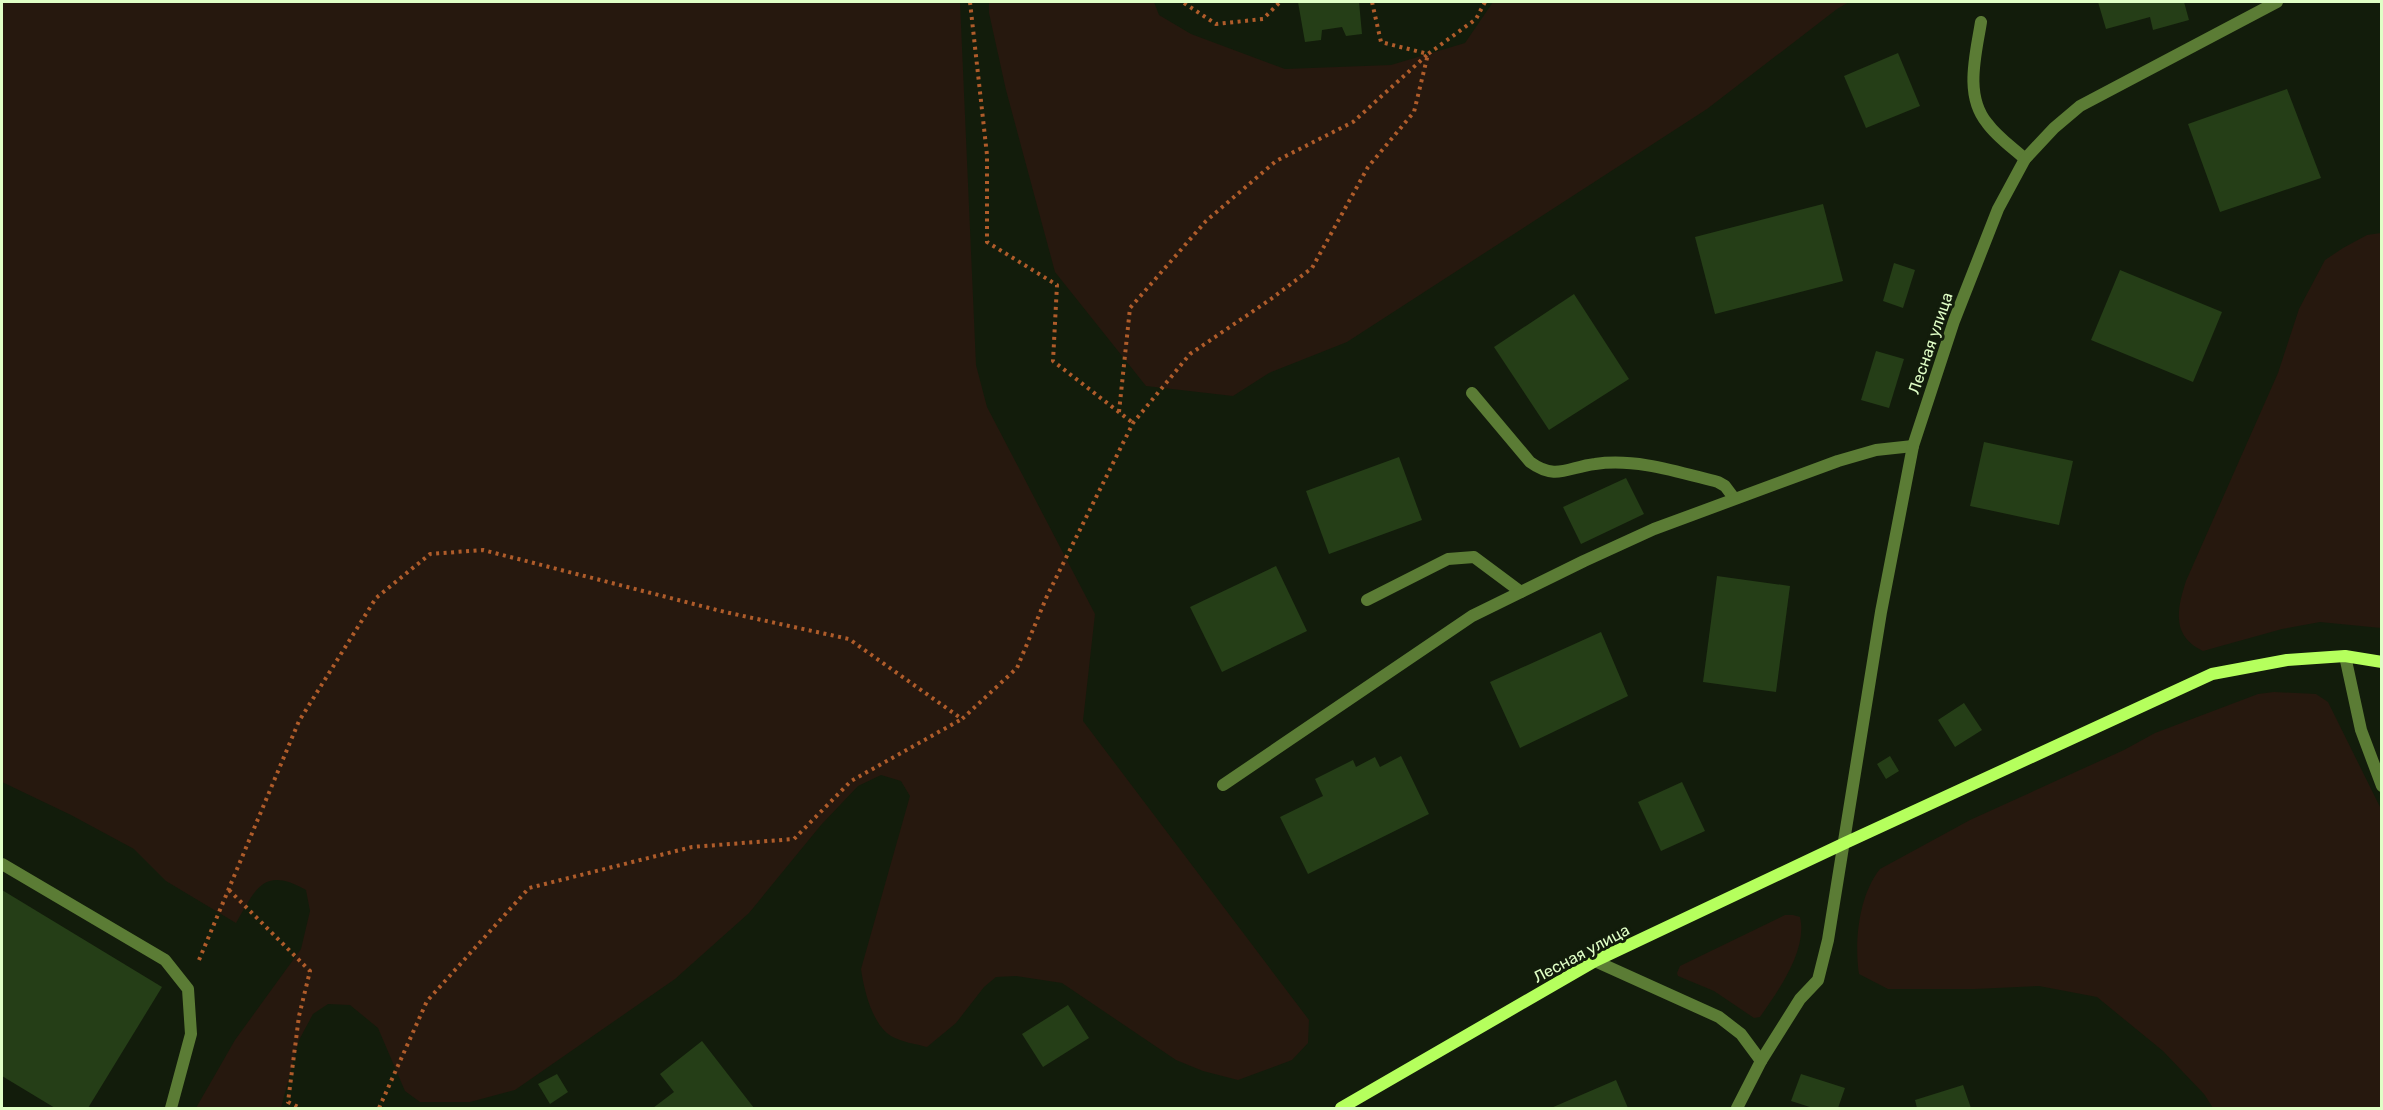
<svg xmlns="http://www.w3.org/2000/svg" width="2383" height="1110" font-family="Rubik,sans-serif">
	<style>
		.green { fill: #26180e }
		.building { fill: #253e17 }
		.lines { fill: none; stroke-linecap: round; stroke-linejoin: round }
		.path { stroke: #af5c2a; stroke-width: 4; stroke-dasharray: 3 4.5; stroke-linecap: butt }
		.lane { stroke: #5b7c35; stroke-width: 12 }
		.secondary { stroke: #b5ff5d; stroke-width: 12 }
		.labels { text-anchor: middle; stroke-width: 6; stroke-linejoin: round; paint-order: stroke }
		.street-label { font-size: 16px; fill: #e0ffc6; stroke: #121c0b }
	</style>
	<rect width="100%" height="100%" fill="#121c0b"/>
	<g class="green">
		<path d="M2,2H960L976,365L987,407L1095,614L1083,721L1309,1020L1308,1043L1292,1060L1238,1080L1203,1071L1176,1060L1062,983L1016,976L996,977L984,987L956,1023L927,1047C916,1044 901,1042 891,1036C872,1024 864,990 861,969L910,796L901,781L881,775L858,786L821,825L749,913L675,979L515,1090L470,1102H420L405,1091L378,1028L350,1005L328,1004L313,1014L299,1040L281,1108H196L235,1040L301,949L310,911L306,890C263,866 256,889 236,923L166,881L134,849L71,815L2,782Z"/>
		<path d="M989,2H1154L1159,15L1191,34L1285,69L1391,65L1465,43L1493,2H1849L1837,9L1707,109L1347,342L1269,373L1233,396L1146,386L1055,272L1006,90L989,13Z"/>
		<path d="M2381,233V628L2320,622L2282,629L2203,651C2171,636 2177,609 2186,581L2278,373L2299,309L2325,260L2343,248L2367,235Z"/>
		<path d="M2274,692L2316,694L2328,702L2381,809V1108H2213L2204,1094L2163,1051L2097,997L2039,986L1975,989H1888L1859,974C1854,941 1859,895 1880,869L1970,820L2124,750L2155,733L2258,694Z"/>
		<path d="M1785,915H1793L1800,917C1808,950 1778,991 1760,1017L1754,1018L1714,991L1678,976L1677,973L1680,966Z"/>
	</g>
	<g class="building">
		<path d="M1298,2H1359L1362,34L1346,36L1342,27L1322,30L1321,40L1305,42Z"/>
		<path d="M2098,2H2184L2189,20L2153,30L2150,17L2106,29Z"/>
		<path d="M1898,53L1920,106L1866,128L1844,76Z"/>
		<path d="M2287,89L2321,178L2220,212L2188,124Z"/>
		<path d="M1823,204L1843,281L1715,314L1695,237Z"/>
		<path d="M1894,263L1915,270L1903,308L1883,301Z"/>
		<path d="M2120,270L2222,312L2193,382L2091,340Z"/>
		<path d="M1574,294L1629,379L1549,430L1494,347Z"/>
		<path d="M1876,351L1904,359L1889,408L1861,400Z"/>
		<path d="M1984,442L2073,461L2059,525L1970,506Z"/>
		<path d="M1399,457L1422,520L1329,554L1306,491Z"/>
		<path d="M1626,478L1644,514L1581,544L1563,507Z"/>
		<path d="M1276,566L1307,631L1222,672L1190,607Z"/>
		<path d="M1717,576L1790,586L1776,692L1703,682Z"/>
		<path d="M1601,632L1628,696L1520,748L1490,682Z"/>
		<path d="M1964,703L1982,730L1955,747L1938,720Z"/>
		<path d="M1401,756L1429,814L1308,874L1280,817L1323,796L1315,779L1353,760L1356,767L1375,757L1380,767Z"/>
		<path d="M1890,756L1899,771L1886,779L1877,764Z"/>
		<path d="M1682,782L1705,831L1661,851L1638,802Z"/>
		<path d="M2,890L162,987L88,1108H55L2,1076Z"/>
		<path d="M1068,1005L1089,1038L1043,1067L1022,1034Z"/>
		<path d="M702,1041L754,1108H653L674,1092L660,1074Z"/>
		<path d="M557,1074L568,1092L550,1104L538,1084Z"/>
		<path d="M1801,1074L1845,1088L1838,1108H1813L1791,1101Z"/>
		<path d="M1616,1080L1628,1108H1551Z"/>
		<path d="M1963,1085L1971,1108H1917L1915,1100Z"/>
	</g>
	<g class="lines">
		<g class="path">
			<path d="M970,2L987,155V242L1057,285L1053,361L1133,423"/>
			<path d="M1372,2L1381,42L1428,54L1476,19L1485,2"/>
			<path d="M1184,3L1216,24L1263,19L1280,2"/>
			<path d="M1119,412L1130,308L1206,221L1276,161L1353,122L1427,55"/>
			<path d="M229,890L310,971L299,1016L288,1102L300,1108"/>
			<path d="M199,960L299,721L376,598L430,554L483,550L725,612L849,639L962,719L1017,668L1047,596L1133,423L1190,354L1271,299L1312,268L1368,167L1414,112L1428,54"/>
			<path d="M379,1108L427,1001L529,888L692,847L794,839L851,781L962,719"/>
		</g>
		<g class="lane">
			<path d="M1981,22C1976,54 1964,95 1987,123C1997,137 2013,148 2025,159"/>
			<path d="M1472,393L1530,462C1556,481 1568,467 1595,464C1636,458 1678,472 1718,482L1725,486L1734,498"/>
			<path d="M1367,600L1448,559L1474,557L1521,592"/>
			<path d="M2345,656L2361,730L2382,786"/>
			<path d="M1223,785L1472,616L1584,561L1654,529L1838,461L1876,450L1913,446"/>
			<path d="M2,864L165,960L188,989L191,1034L171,1108"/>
			<path d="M1595,961L1719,1017L1741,1034L1761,1061L1737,1108"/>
			<path d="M1761,1061L1800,999L1818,980L1828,940L1881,612L1913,446L1954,321L1998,209L2025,159L2054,128L2080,106L2277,2"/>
		</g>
		<path class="secondary" d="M1341,1108L1595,961L1845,843L2212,674L2287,660L2345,656L2382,662"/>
	</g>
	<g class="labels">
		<g class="street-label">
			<text transform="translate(1930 343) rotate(-71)" y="6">Лесная улица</text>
			<text transform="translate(1581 953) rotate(-28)" y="6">Лесная улица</text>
		</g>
	</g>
	<rect width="2383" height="1110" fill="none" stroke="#e0ffc6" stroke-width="6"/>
</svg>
